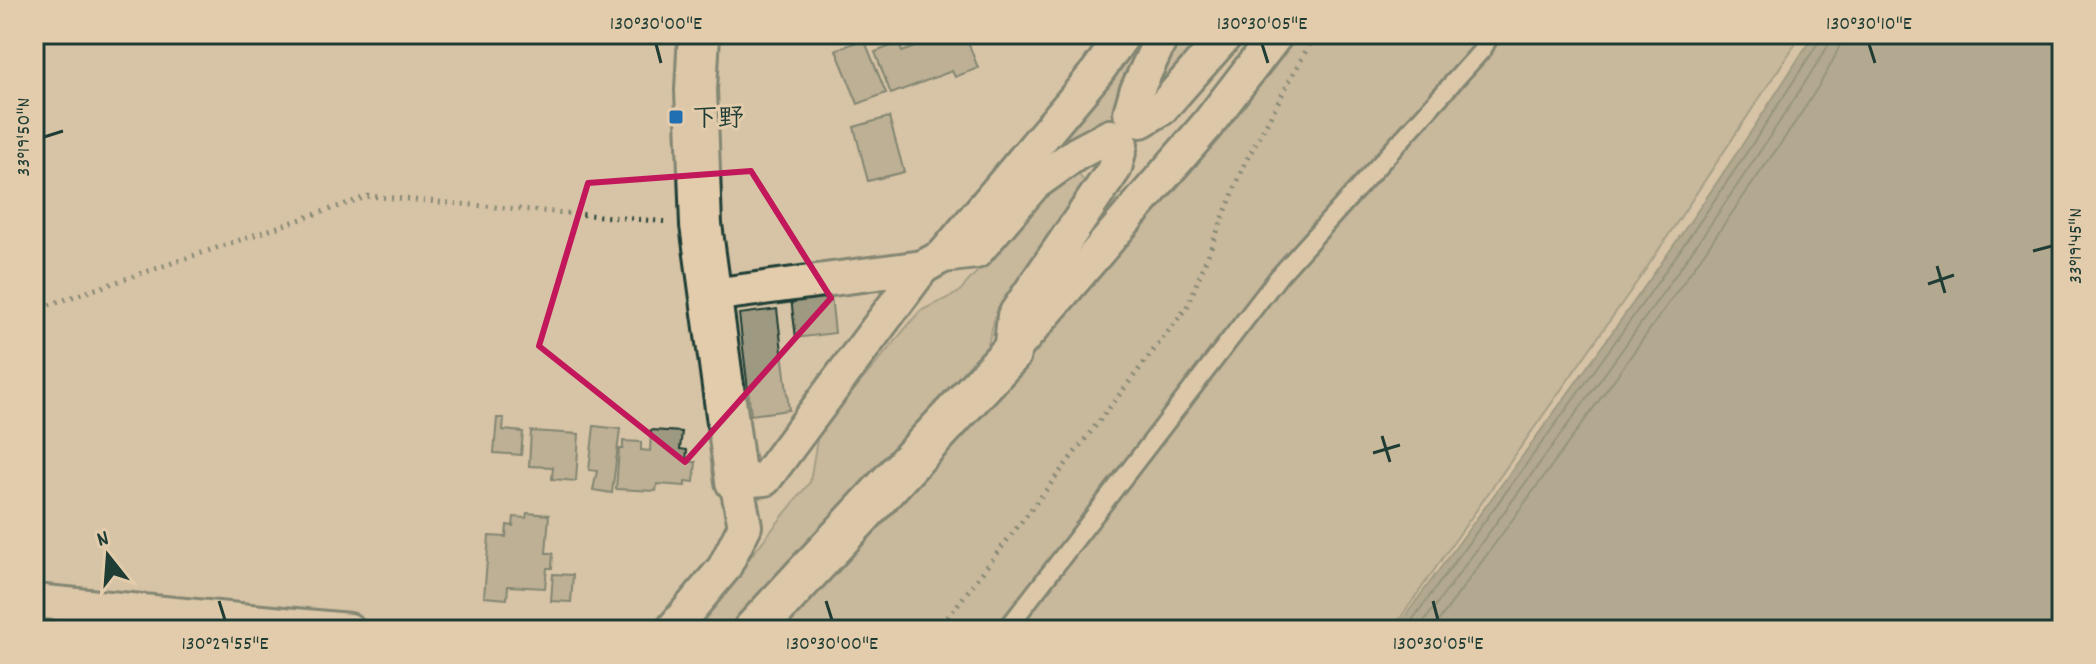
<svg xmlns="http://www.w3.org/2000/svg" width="2096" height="664" font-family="Dekko,'Klee One',sans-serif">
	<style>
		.green { fill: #b5aa90; stroke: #6a7462; stroke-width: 2 }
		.water { fill: #868974; stroke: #5d6b5a; stroke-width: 2 }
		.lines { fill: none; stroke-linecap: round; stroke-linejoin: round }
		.shore { stroke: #485b4e; stroke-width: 2 }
		.building { fill: #9e9981; stroke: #1f3d34; stroke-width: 2 }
		.service-casing { stroke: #1f3d34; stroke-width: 22 }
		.minor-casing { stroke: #1f3d34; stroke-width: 38 }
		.tertiary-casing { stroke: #1f3d34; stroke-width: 46 }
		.path { stroke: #1f3d34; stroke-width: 5; stroke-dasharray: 2 6; stroke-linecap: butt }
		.service { stroke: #e3ccac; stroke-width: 16 }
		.minor { stroke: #e3ccac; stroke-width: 32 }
		.tertiary { stroke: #e3ccac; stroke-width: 40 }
		.marked { fill: none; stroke: #c2185b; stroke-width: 6; stroke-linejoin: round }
		.ticks { fill: none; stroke: #1f3d34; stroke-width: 3 }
		.poi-dot { fill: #1f6fb2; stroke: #e3ccac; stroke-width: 3 }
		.labels { text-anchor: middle; stroke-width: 6; stroke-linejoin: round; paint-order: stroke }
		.poi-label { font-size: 26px; font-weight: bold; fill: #1f3d34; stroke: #e3ccac; text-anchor: start }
		.neatline { fill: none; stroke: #1f3d34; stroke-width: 3 }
		.ticks-label { font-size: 20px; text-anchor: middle; fill: #1f3d34 }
	</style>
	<rect width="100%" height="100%" fill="#d7c3a5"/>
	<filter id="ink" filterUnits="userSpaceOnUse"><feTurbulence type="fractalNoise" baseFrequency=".0125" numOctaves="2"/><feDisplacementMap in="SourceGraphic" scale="16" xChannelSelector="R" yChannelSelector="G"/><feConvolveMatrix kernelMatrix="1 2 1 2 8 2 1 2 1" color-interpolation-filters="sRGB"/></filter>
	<g filter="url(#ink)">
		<g class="green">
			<path d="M1137,34H1153L1113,120L1015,186Z"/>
			<path d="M1180,34H1217L1173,80L1158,68Z"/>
			<path d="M1299,34H1802L1644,272L1392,630H784L982,412Z"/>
			<path d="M1077,172L1089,188L995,317L985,356L738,630H692L810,482L818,433L920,311L958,293L1050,190Z"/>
		</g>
		<path class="water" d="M1814,34H2062V630H1395C1538,434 1685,240 1814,34Z"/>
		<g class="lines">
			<g class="shore">
				<path d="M1405,630C1546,436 1692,244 1819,41L1820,34"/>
				<path d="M1418,630C1557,438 1702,248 1828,46L1830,34"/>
				<path d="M1432,630C1542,479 1653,328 1759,174C1777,149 1842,59 1842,34"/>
			</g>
		</g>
		<g class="building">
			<path d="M948,34H965L978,68L955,77L952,71L891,94L875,52L899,43L902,52Z"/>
			<path d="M1049,34H1074L1075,39L1050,44Z"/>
			<path d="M864,39L886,93L858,104L836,50Z"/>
			<path d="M889,117L904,172L868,181L854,127Z"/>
			<path d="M831,295L835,333L796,338L791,299Z"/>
			<path d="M777,309L789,410L751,415L739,314Z"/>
			<path d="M497,418H504L503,430L523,432L521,455L494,453Z"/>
			<path d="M594,426L620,429L612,493L593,490L597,471L589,470Z"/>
			<path d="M651,430L682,432L680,449L687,450L686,462H696L694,482L685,481V486L657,484L656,491L616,489L619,449H623V441L641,442V450L650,451Z"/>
			<path d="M531,431L579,434L576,481L552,479L553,467L529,466Z"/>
			<path d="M527,513L549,515L546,553H553L552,568H547L545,588L508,586L507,599L484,597L489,536L506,537L507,525L513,526L514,517L526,518Z"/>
			<path d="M553,574L573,575L571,602L551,601Z"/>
		</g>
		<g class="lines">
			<defs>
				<path id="service" d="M1006,630L1279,276L1483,49L1491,34"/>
				<g id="minor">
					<path d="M1163,34L1136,92L1130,113L1141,121L1161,109L1227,34"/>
					<path d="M943,256L1097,72L1124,34"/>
					<path d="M711,295L923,267"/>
					<path d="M1010,354L1207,125L1277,34"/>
					<path d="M34,601L349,630"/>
					<path d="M672,630L724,568L745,526L736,481L765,479L923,267L943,256L976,252L1034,184L1076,154L1110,136L1121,144L1115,168L1014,316L1010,354"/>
				</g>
				<g id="tertiary">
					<path d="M699,34L696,90L701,225L736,481"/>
					<path d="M754,630L1010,354"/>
				</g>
			</defs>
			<use href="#service" class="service-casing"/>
			<use href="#minor" class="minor-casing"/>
			<use href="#tertiary" class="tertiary-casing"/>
			<g class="path">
				<path d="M34,310L369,196L669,222"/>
				<path d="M938,630L1187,307L1245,163L1315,34"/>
			</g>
			<use href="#service" class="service"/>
			<use href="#minor" class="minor"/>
			<use href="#tertiary" class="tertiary"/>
		</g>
	</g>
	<path d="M0 0H2096V664H0ZM751,171L831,298L685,462L539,346L588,183Z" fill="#d7c3a5" fill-opacity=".55" fill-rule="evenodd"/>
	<path class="marked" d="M751,171L831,298L685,462L539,346L588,183Z"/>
	<path class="ticks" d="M656,44L661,63M1262,44L1268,63M1869,44L1875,63M44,137L63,131M2033,251L2052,246M1937,266L1945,293M1928,284L1954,275M1382,436L1390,462M1373,453L1400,445M219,601L225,620M826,601L832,620M1433,601L1438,620"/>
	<rect class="poi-dot" x="668" y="109" width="16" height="16" rx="4"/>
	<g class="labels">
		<g class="poi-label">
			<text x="692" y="126">下野</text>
		</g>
	</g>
	<rect width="2096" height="664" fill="none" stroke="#e3ccac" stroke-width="88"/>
	<g transform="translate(108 556) rotate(343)" stroke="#e3ccac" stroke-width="6" paint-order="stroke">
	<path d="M0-6L14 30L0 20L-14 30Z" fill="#1f3d34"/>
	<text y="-12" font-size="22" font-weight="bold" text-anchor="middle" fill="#1f3d34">N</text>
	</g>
	<rect x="44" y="44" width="2008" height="576" class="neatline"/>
	<g class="ticks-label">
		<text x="656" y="29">130°30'00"E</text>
		<text x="1262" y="29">130°30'05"E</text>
		<text x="1869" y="29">130°30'10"E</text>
		<text transform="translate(22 137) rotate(-90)" y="7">33°19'50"N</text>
		<text transform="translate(2074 246) rotate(-90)" y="7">33°19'45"N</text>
		<text x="225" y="649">130°29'55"E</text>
		<text x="832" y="649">130°30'00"E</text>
		<text x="1438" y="649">130°30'05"E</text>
	</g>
</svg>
